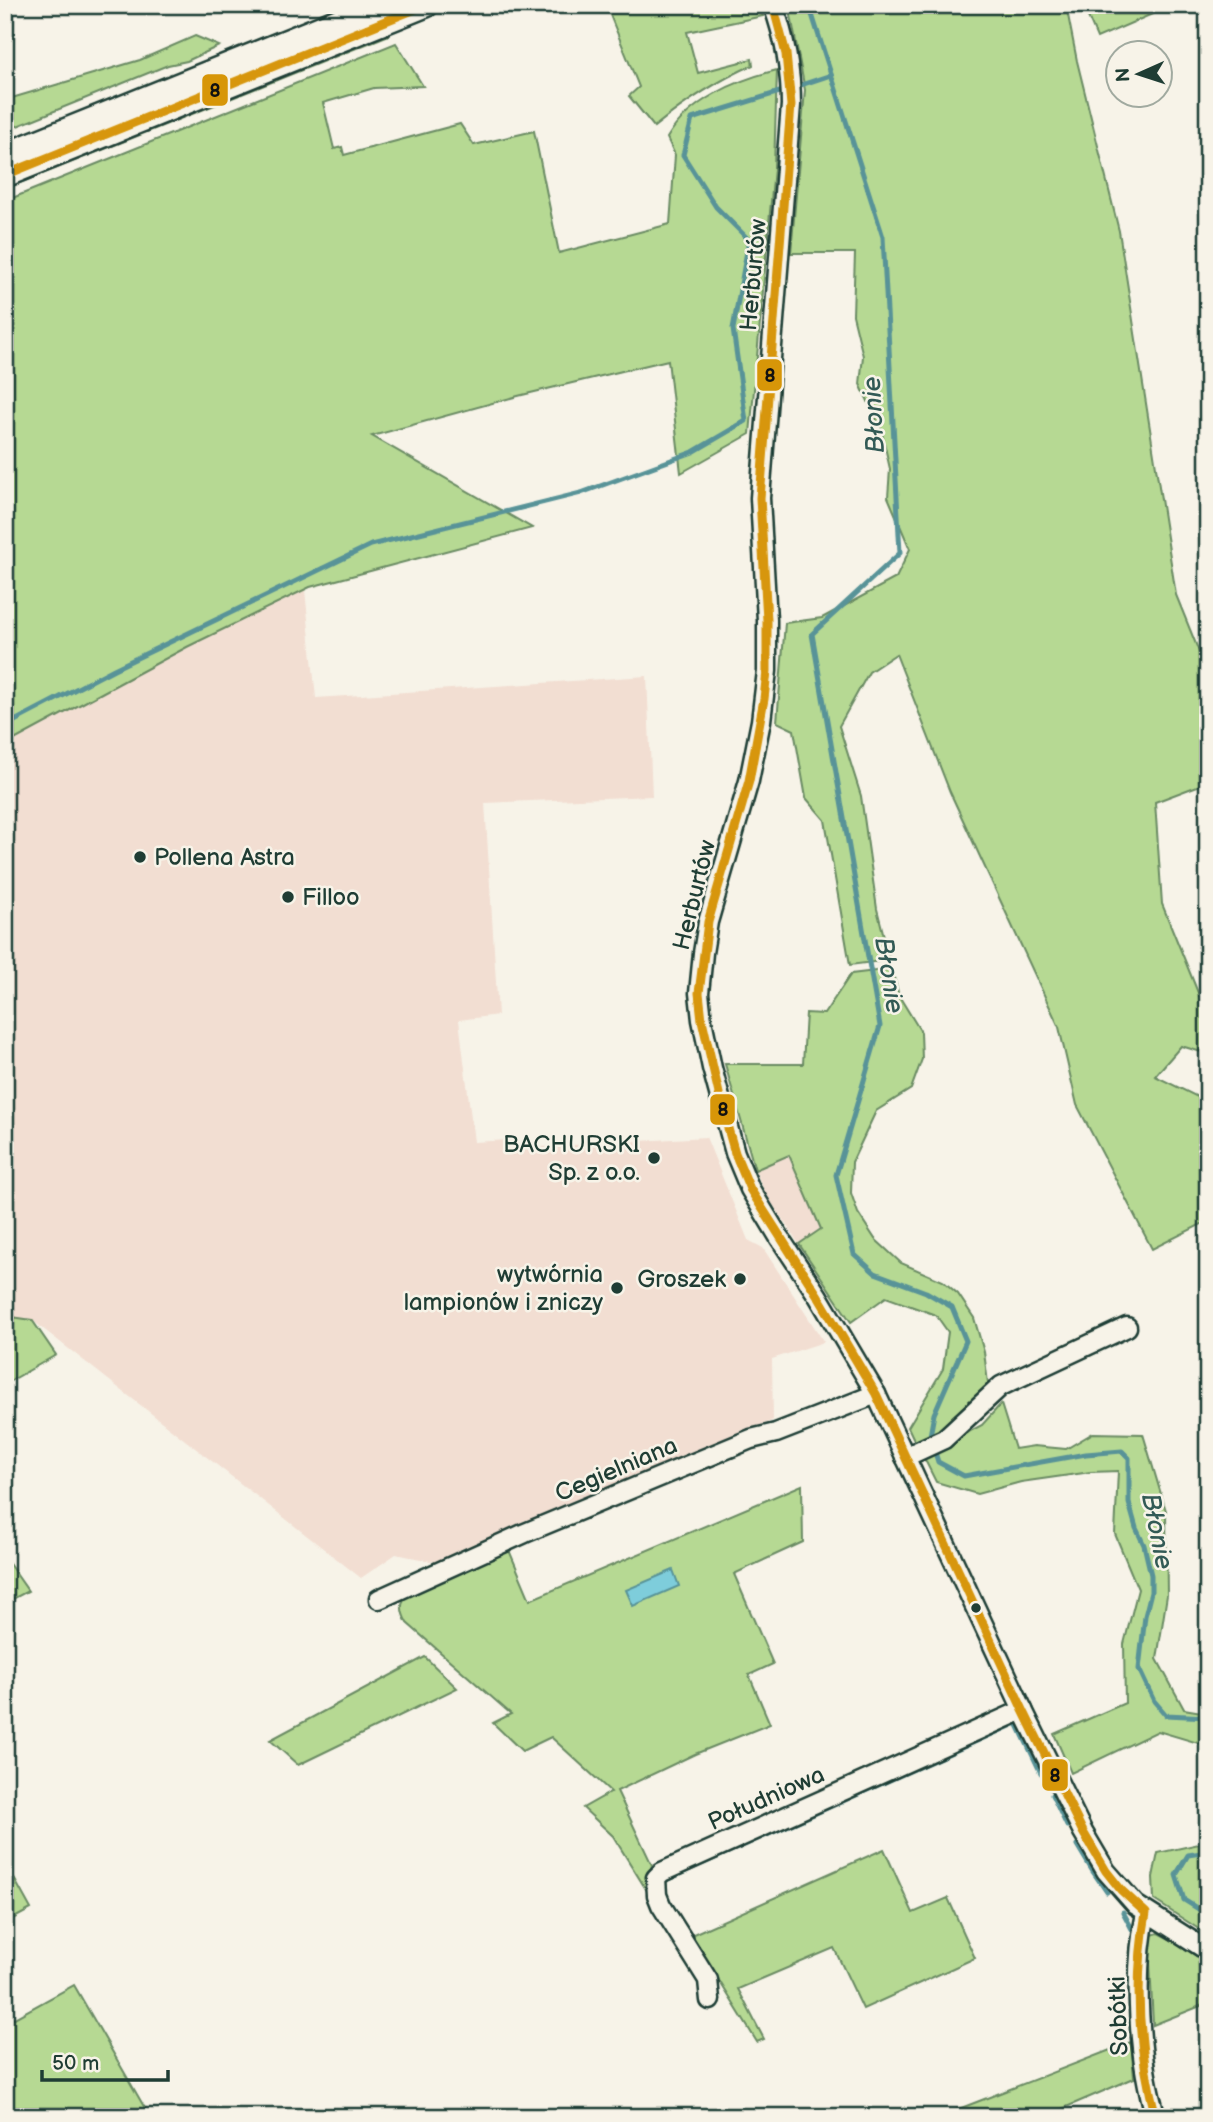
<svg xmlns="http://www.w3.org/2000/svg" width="1213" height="2122" font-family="'Balsamiq Sans',sans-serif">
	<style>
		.built { fill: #f2ded2 }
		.green { fill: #b6d993; stroke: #6a8b64; stroke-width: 2 }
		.water { fill: #7ecddb; stroke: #589398; stroke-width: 2 }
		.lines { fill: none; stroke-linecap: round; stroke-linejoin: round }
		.stream { stroke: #589398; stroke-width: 5 }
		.minor-casing { stroke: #1f3d34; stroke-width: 23 }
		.major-casing { stroke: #1f3d34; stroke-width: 28 }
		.minor { stroke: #f7f3e8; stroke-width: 18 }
		.major { stroke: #f7f3e8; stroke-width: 23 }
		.bus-1-casing { stroke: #f7f3e8; stroke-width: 14 }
		.bus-1 { stroke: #d79608; stroke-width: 9 }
		.poi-dot { fill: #1f3d34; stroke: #f7f3e8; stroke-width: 2.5 }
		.labels { text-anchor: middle; stroke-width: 5; stroke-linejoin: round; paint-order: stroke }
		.street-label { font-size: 24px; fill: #1f3d34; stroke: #f7f3e8 }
		.poi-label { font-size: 24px; fill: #1f3d34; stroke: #f7f3e8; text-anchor: end }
		.water-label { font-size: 26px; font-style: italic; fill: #325a55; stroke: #f7f3e8 }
		.line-badge { stroke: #f7f3e8; stroke-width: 2.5 }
		.pale-badge-label { font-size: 19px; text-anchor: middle; font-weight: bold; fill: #111 }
	</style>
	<rect width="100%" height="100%" fill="#f7f3e8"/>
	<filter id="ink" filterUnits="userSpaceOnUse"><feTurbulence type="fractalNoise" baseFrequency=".0143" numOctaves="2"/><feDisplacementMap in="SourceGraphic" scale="14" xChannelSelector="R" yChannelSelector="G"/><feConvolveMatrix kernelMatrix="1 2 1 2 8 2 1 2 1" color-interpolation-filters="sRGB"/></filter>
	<g filter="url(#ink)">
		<g class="built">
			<path d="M305,590L316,698L647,676L652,796L485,803L498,1015L459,1020L474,1142L508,1140L507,1149L706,1137L748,1240L763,1248L824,1342L772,1359L773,1420L756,1429L435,1562L396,1554L361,1578L32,1320L5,1316V745L187,647Z"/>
			<path d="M788,1155L821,1229L799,1244L766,1194L755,1170Z"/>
		</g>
		<g class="green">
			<path d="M606,5H759L763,16L687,32L698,73L752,59L753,65C716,81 685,102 654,127L629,96L639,87Z"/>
			<path d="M789,5H1066L1077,61L1119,231L1176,595L1208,674V782L1155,802L1162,904L1203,1005L1208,1008V1054L1181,1046L1155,1076L1208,1102V1221L1152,1249L1077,1105L1059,1027L950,792L896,654L869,672L839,726L861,796L877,909L890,960L850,965L825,820L806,798L794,730L777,722L785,623L822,618L896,578L910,549L888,497L890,469L881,429L860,384L863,356L853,315L855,253H791L805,90Z"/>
			<path d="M1083,5H1173L1097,38Z"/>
			<path d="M384,33L389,35L5,189V185Z"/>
			<path d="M195,36L219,46L187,61L168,65L5,131V100L140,60Z"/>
			<path d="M396,43L423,86L374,88L323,103L334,149L342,147L344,155L460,124L474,145L534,131L559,253L670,224L675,155L667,138C689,100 737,80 777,70L774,168L750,434L681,473L668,360L518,396L372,436L532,528L310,587L187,647L5,745V201Z"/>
			<path d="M892,969L899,996L921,1032L922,1059L911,1089L876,1111L852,1162L851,1193L858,1213L875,1239L901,1263L943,1281L958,1294L974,1318L984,1352L988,1383L979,1398L944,1432L916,1444L908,1427L943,1369L948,1332L936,1315L886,1297L851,1322L799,1244L821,1229L789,1155L755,1170L725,1064H803L806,1013L824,1014L851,974Z"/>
			<path d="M5,1316L32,1320L56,1355L5,1384Z"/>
			<path d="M1001,1404L1015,1449L1034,1446L1066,1449L1093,1433L1143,1434L1166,1511L1167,1595L1157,1659L1184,1709L1208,1713V1746L1158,1731L1071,1773L1054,1734L1125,1703L1124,1644L1138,1589L1115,1534L1118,1471L1091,1472L1021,1482L977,1494L936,1482L923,1456L982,1425Z"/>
			<path d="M802,1485L803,1542L734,1574L773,1664L749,1675L770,1724L695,1754L617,1791L652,1865L648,1876L652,1899L613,1836L583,1808L611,1792L551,1737L522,1751L493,1723L511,1714L407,1623C399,1609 400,1599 413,1590L509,1550L530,1600Z"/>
			<path d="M5,1558L28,1591L5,1603Z"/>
			<path d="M425,1657L457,1688L298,1765L270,1740Z"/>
			<path d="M1208,1842V1935L1154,1900L1153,1877L1158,1853Z"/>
			<path d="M884,1849L913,1913L948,1898L975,1958L863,2009L834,1948L738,1989L764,2039L757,2042L691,1935Z"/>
			<path d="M5,1862L31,1909L5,1923Z"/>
			<path d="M1158,1933L1178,1943L1208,1964V2003L1153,2025L1149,1942L1152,1935Z"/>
			<path d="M74,1985L150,2117H5V2023Z"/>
			<path d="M1131,2042L1134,2078L1043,2117H938Z"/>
		</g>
		<path class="water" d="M673,1570L679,1586L633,1606L626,1590Z"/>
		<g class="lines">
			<g class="stream">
				<path d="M809,5L883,237L900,553L812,634L880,1026L836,1175L854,1254L875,1273L926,1292L952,1307L966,1341L934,1414L930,1436L938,1462L964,1476L1086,1454L1122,1451L1129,1458V1503L1136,1528L1144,1545L1151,1575V1592L1145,1616L1139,1669L1154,1701L1166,1715L1208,1717"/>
				<path d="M795,87L831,75"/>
				<path d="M5,726L114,669L371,545L581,493L693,452L746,421L733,329L749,240L716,207L683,155L692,119L786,90"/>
				<path d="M1052,1795L1067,1826"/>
				<path d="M1077,1845L1092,1870L1107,1892"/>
				<path d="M1208,1852L1188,1855L1176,1875L1184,1900L1208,1915"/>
				<path d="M666,1880L1017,1723L1041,1773"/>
				<path d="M1123,1912L1132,1929"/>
			</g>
			<defs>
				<g id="minor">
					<path d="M773,5C785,38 791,70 791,105L760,498L767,620V671L761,721L749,781L708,922L703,953L699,993L702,1020L712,1068L735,1153L750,1189L779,1237L818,1296L876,1394L1023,1710L1083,1832L1106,1871L1136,1905L1208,1951"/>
					<path d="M905,1457L944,1439L1001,1386L1127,1327"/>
					<path d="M379,1599L525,1533L751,1439L776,1433L876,1394"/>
					<path d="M1146,1913C1133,1972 1138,2059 1156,2117"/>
					<path d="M710,2000L708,1980L661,1905L657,1895L656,1878L662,1872L1023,1710"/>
				</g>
				<g id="major">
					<path d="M5,155L377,5"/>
					<path d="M5,175L426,5"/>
				</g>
			</defs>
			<use href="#minor" class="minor-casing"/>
			<use href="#major" class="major-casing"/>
			<use href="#minor" class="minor"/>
			<use href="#major" class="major"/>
			<defs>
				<g id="bus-1">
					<path d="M773,5L786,54L791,105L760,498L767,620V671L764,699L749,781L708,922L699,993L702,1020L723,1111L735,1153L750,1189L818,1296L876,1394L1023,1710L1083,1832L1106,1871L1121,1890L1146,1913C1134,1981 1138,2050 1156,2117"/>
					<path d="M5,175L425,5"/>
				</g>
			</defs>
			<use href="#bus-1" class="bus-1-casing"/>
			<use href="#bus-1" class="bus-1"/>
		</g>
	</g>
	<g class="poi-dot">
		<circle cx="140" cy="857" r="7"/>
		<circle cx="288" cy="897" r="7"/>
		<circle cx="654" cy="1158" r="7"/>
		<circle cx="740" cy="1279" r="7"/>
		<circle cx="617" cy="1288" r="7"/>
		<circle cx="976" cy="1608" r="6"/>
	</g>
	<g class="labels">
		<g class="street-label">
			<text transform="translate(753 275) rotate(-85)" y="8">Herburtów</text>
			<text transform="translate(694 895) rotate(-76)" y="8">Herburtów</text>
			<text transform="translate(616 1469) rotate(-23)" y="8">Cegielniana</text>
			<text transform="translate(766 1798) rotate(-24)" y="8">Południowa</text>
			<text transform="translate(1118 2016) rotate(-92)" y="8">Sobótki</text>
		</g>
		<g class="poi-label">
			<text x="154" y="865" text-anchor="start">Pollena Astra</text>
			<text x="302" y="905" text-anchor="start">Filloo</text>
			<text x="640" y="1152">BACHURSKI<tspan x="640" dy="28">Sp. z o.o.</tspan></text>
			<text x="603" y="1282">wytwórnia<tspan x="603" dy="28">lampionów i zniczy</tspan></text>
			<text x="726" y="1287">Groszek</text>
		</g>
		<g class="water-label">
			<text transform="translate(873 415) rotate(-93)" y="9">Błonie</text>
			<text transform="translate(890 975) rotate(81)" y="9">Błonie</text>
			<text transform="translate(1158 1531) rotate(79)" y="9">Błonie</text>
		</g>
	</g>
	<g class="line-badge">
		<rect x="201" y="73" width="28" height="34" rx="7" fill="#d79608"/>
		<rect x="756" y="358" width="27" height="34" rx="7" fill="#d79608"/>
		<rect x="709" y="1093" width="27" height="33" rx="7" fill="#d79608"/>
		<rect x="1041" y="1758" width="28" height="34" rx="7" fill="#d79608"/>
	</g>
	<g class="pale-badge-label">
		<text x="215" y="97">8</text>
		<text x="770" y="382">8</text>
		<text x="723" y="1116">8</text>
		<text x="1055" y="1782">8</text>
	</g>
	<rect width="1213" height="2122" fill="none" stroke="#f7f3e8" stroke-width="28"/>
	<rect x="14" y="14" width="1185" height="2094" fill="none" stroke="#1f3d34" stroke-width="2.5" filter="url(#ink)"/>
	<g transform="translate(1139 74) rotate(267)"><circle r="33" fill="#f7f3e8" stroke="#a1aaa0" stroke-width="2"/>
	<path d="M0-5L12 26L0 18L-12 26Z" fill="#1f3d34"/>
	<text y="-10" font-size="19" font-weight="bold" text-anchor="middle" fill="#1f3d34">N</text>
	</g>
	<path d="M42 2070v10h126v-10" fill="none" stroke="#1f3d34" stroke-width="3.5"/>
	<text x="52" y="2070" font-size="21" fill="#1f3d34" stroke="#f7f3e8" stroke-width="5" paint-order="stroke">50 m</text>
</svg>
